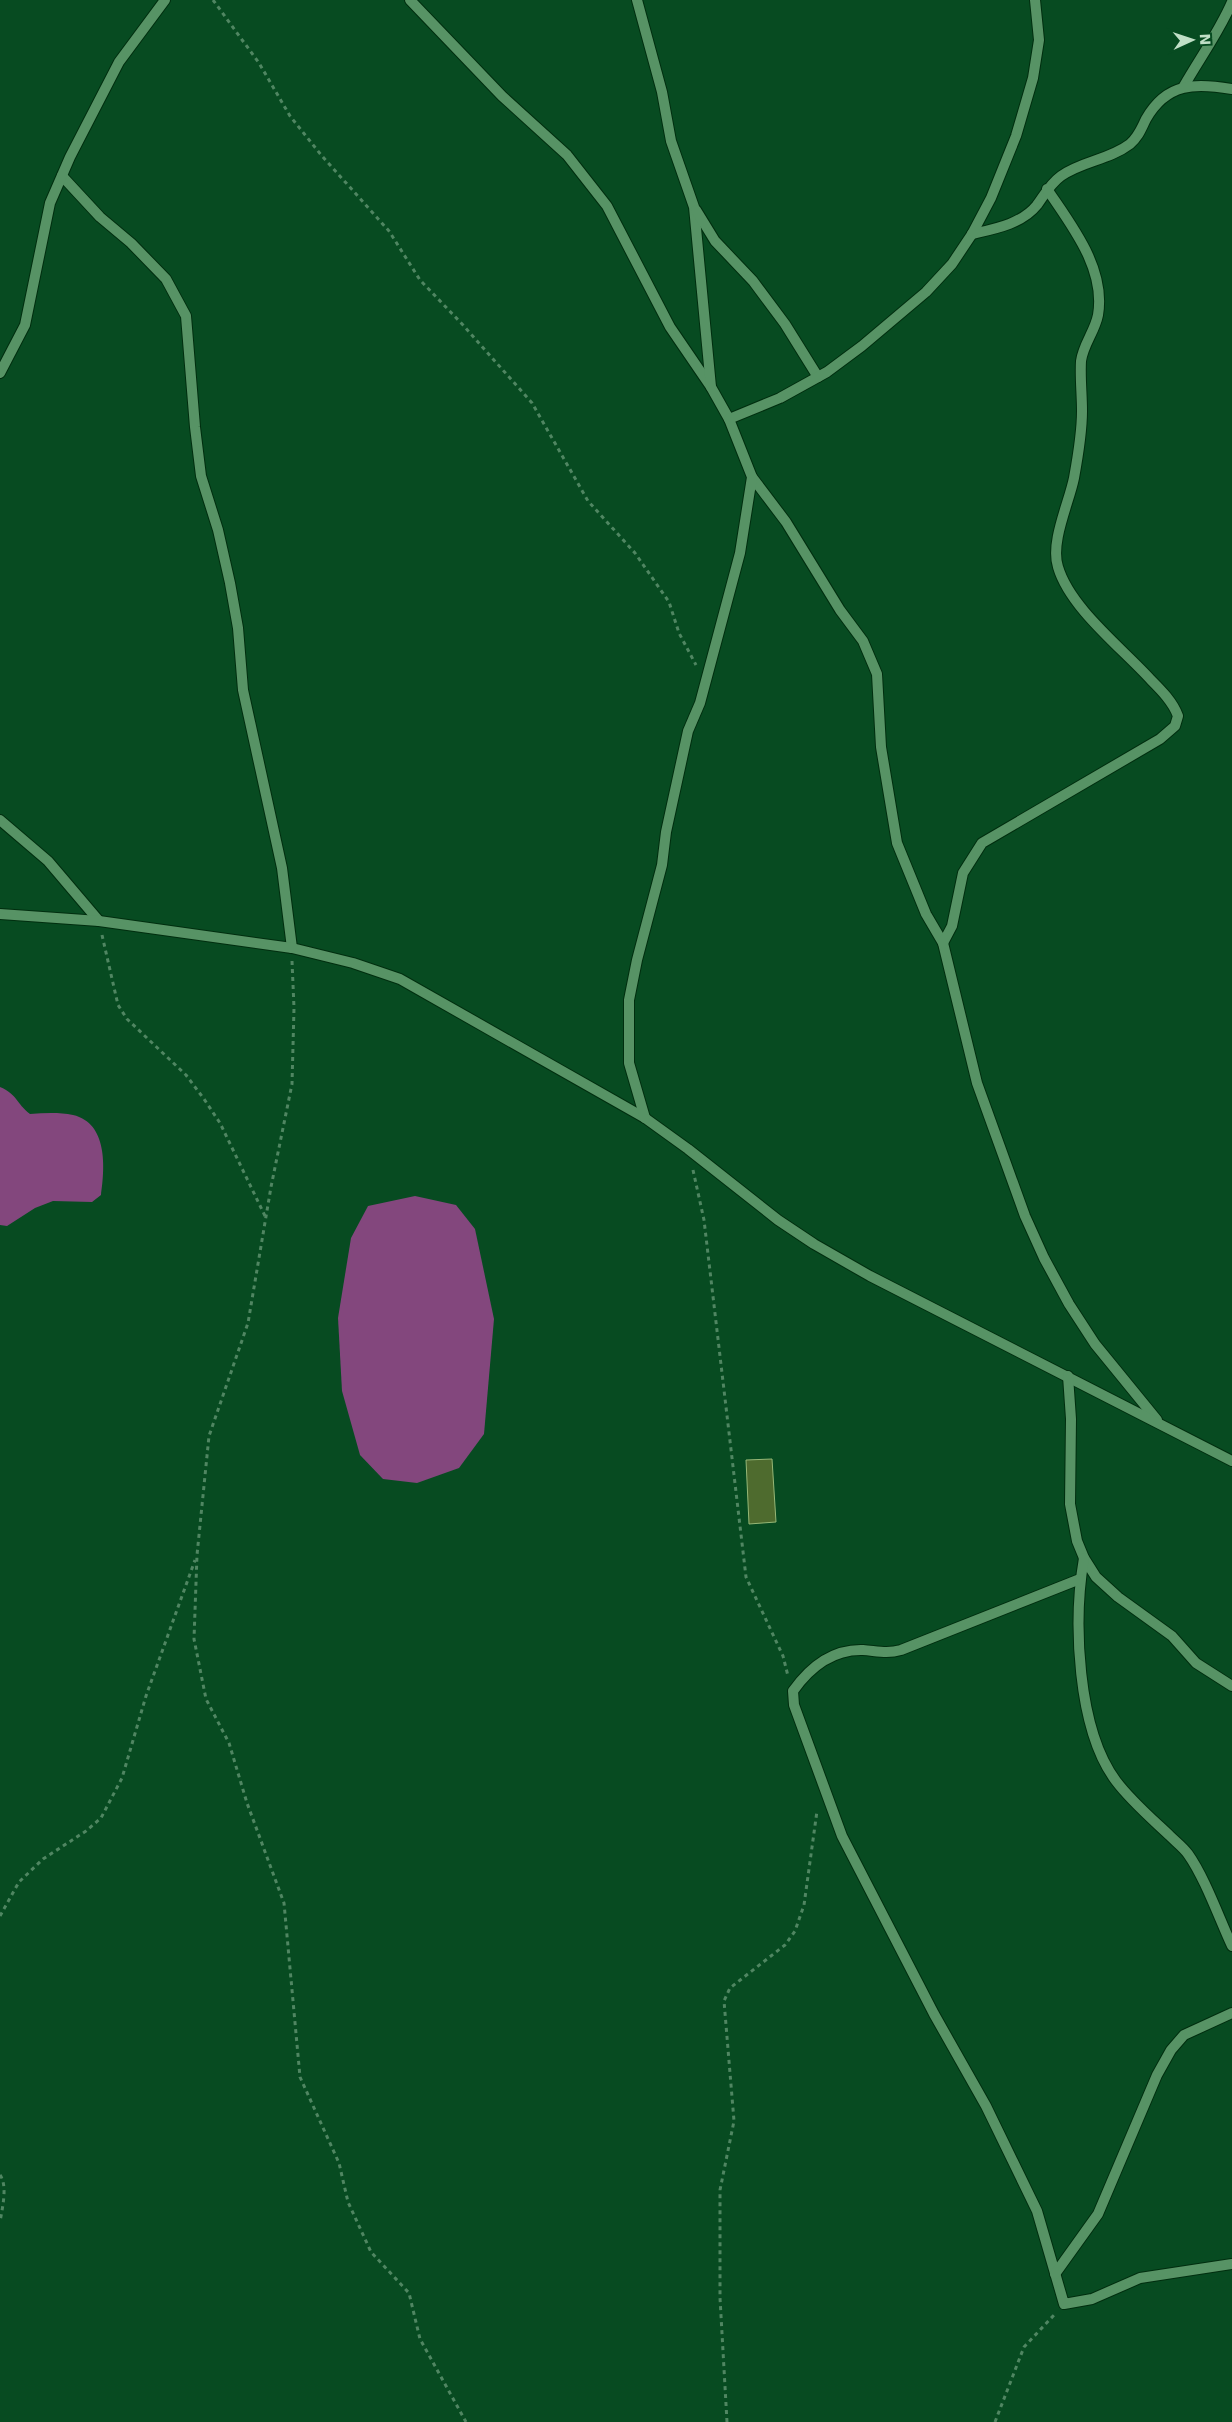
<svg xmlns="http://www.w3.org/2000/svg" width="1232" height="2422" font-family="'DejaVu Sans',sans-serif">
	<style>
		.green { fill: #83477d }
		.building { fill: #4e6b2e; stroke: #96b777 }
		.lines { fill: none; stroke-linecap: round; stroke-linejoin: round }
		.minor-casing { stroke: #002e0f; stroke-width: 12 }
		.path { stroke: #508662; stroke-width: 3; stroke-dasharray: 4 4; stroke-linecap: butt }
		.minor { stroke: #579365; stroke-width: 10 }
	</style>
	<rect width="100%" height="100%" fill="#074b21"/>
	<g class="green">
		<path d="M0,1087C17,1094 16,1103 30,1114C44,1113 59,1112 73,1115C108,1123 105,1168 101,1195L92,1202L53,1201L35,1208L7,1226L0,1225Z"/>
		<path d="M415,1196L456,1205L475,1229L494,1319L484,1434L459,1468L417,1483L383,1479L360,1455L342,1391L338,1318L351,1238L368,1206Z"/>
	</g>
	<path class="building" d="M772,1459L776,1522L749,1524L746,1460Z"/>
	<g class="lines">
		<defs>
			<g id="minor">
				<path d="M410,0L502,96L567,155L607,206L670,327L711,387"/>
				<path d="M637,0L662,92L671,141L694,207L711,387L729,419"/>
				<path d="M1184,86C1200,58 1219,32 1232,2"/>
				<path d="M62,176L100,217L131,243L166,279L186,316L195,427L201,476L218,530L230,583L238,628L243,690L282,868L292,948"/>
				<path d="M696,210L715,241L753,281L785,324L818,377"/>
				<path d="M972,234C994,229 1022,224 1037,205C1045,194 1050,184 1061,176C1082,161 1109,160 1130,144C1139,136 1141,129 1146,119C1167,82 1196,83 1232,89"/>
				<path d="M0,373L25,325L50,203L70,157L119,62L165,0"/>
				<path d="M752,477L786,522L840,610L863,641L877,674L881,747L897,843L926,914L943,943L977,1083L1025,1216L1044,1258L1069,1304L1095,1344L1157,1420"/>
				<path d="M0,820L48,861L99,921"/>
				<path d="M0,914L99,921L292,948L353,963L400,979L645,1118L688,1149L778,1220L814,1244L870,1276L1232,1461"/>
				<path d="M943,943L952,926L963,873L982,843L1160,739L1175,726L1178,716C1173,702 1161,690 1151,680C1122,648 1070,608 1058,567C1050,542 1069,503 1074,478C1078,456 1082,433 1082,411C1082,394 1080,378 1081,361C1083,345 1095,331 1098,315C1106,268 1071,225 1047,189"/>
				<path d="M645,1118L629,1063V1000L637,960L662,865L666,832L688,731L700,703L740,553L752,477L729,419L780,398L827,372L862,346L926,292L952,264L972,234L991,198L1016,136L1033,78L1039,40L1035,0"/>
				<path d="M1068,1376L1071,1419L1070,1504L1077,1541L1084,1558L1096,1577L1118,1597L1172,1636L1196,1663L1232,1686"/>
				<path d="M1084,1558C1073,1621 1077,1729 1116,1781C1131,1801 1151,1818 1169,1835C1176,1842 1183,1847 1188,1854C1205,1878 1219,1918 1232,1946"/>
				<path d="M1080,1579L901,1650C887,1654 877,1651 863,1650C832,1649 810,1667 793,1691L794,1705L842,1836L934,2014L986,2106L1037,2211L1064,2304L1092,2299L1140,2278L1232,2264"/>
				<path d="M1055,2274L1098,2214L1157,2075L1171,2050L1184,2035L1232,2013"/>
			</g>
		</defs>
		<use href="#minor" class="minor-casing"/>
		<g class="path">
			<path d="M213,0L259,63L290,116L322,156L389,231L420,280L463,325L532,403L588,501L635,553L669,602L679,633L696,665"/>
			<path d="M102,935L118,1005L127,1019L186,1075L204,1099L220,1123L266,1218"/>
			<path d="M292,961L294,1008L292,1084L271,1187L248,1323L209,1436L197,1555L194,1639L206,1699L229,1743L247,1803L284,1903L300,2077L339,2163L348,2202L371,2252L409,2293L420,2339L466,2422"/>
			<path d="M693,1170L704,1220L746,1577L783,1656L788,1676"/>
			<path d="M0,1916L19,1882L43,1859L86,1831L101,1818L122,1778L146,1696L195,1560"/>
			<path d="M0,2175C8,2186 2,2209 0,2222"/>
			<path d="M727,2422L720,2298V2190L734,2121L724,2001L730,1988L785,1945L795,1931L804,1905L817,1811"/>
			<path d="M995,2422L1024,2347L1055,2314"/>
		</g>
		<use href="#minor" class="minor"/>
	</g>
	<g transform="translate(1192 40) rotate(87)" stroke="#074b21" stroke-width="4" paint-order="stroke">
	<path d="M0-4L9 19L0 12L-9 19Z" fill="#c0dfc6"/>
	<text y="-8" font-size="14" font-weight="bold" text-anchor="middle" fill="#c0dfc6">N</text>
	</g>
</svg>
